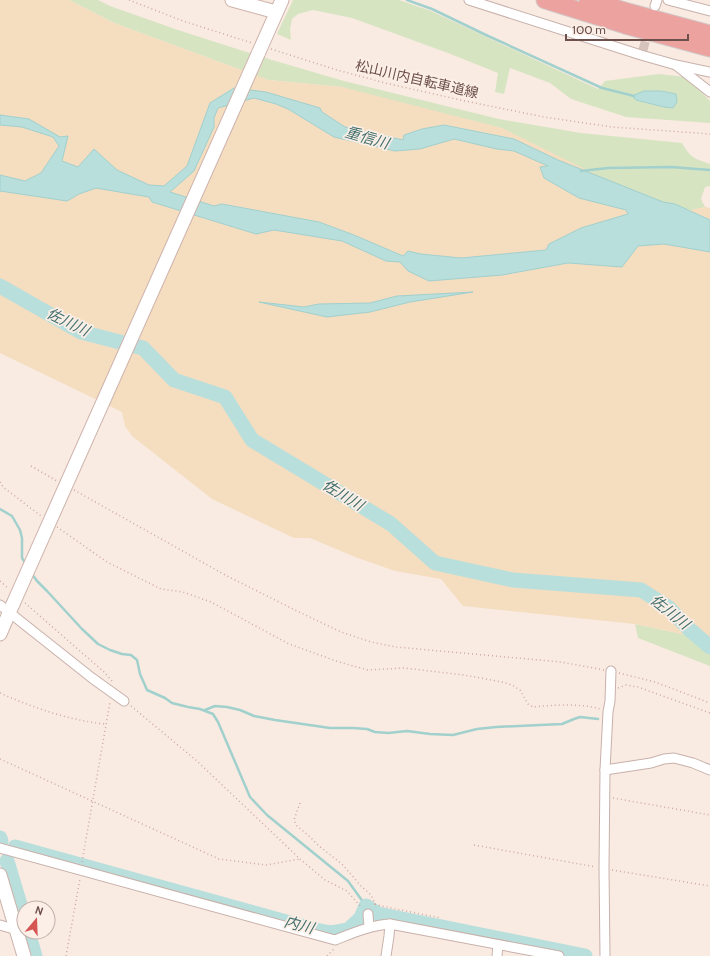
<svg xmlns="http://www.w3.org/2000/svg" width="710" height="956" font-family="Cabin,'Noto Sans JP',sans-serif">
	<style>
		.green { fill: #d7e4c2 }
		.sand { fill: #f5ddc0 }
		.water { fill: #b9dfdc; stroke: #a1d0cd; fill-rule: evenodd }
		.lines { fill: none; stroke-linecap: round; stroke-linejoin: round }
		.stream { stroke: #a1d0cd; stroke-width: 2.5 }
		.river { stroke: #b9dfdc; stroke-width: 15 }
		.street-tunnel { stroke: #d6c4bc; stroke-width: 9; stroke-dasharray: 9 4.5; stroke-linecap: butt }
		.street-casing { stroke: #c8b1ab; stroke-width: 11 }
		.secondary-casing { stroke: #cdb2ab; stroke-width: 15 }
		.highway-casing { stroke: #d3cac9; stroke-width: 19 }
		.path { stroke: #cfa8a1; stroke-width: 1.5; stroke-dasharray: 1 3; stroke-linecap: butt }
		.street { stroke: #fff; stroke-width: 9 }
		.secondary { stroke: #fff; stroke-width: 13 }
		.highway { stroke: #eca29f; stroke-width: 17 }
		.secondary-bridge-casing { stroke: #cdb2ab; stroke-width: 15; stroke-linecap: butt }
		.secondary-bridge { stroke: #fff; stroke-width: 13 }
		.labels { text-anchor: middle; stroke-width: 3.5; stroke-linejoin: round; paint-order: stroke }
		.street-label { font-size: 14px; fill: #6d504c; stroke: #fcefe7 }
		.water-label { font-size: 15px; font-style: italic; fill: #42716f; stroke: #fcefe7 }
	</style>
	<rect width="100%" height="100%" fill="#f9ebe2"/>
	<g class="green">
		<path d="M69,0H98L110,6L178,30L272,60L344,81L499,119L581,133L682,143C691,158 693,158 710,164V186L705,187L701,199L705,207L675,214L342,87L268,80L114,23Z"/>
		<path d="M293,0H399L431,11L598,89L605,81L659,74L686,77L710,101V123L626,117L571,99L550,83L510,68L504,94L495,92L498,73L448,53L352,18L313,10L298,14L292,19L290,29L291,40L277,34Z"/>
		<path d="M635,624L710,640V666L638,638Z"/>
	</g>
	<path class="sand" d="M0,0H69L114,23L268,80L342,87L502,128L675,214L705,207L710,208V640L635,624L463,606L441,579L395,571L355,557L310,538H294L212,499L132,436L125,426L122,412L0,353Z"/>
	<g class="water">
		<path d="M234,88L266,92L320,108L322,112L345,127L403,140L404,135L422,129L444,125L514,139L558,160L663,202L675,204L710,220V252L664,244L638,246L622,267L568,263L502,275L429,281L408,271L400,262L386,261L342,241L274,230L256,234L152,202L149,197L125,193L96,188L79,194L67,201L0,191V175L25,181L41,173L59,146L53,137L22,127L0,125V115L29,119L60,137L68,136L62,161L78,167L94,149L117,170L149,185L164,186L187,166L210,103ZM254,98L276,104L288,109L334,137L360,143L395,151L420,149L454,139L497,149L514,151L548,166L540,167L544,178L579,198L626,210L628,214L581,228L549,244L546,250L461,258L421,254L408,251L403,256L354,235L319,222L222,204L214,206L170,192L194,171L214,127V118L218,108Z"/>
		<path d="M644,91H661L676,94L677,102L673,108L664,107L636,100L632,96Z"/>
		<path d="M473,292L410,302L370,312L327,317L259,302L304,307L319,304L370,303L397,296Z"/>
	</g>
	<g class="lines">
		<g class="stream">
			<path d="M407,0L432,9L486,35L602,88L634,96"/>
			<path d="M581,171L608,168L671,167L710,170"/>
			<path d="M0,509L12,516L20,530L22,538V558L26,564"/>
			<path d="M32,574L37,581L47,591L82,629L98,644L110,650L122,654L131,655L137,660L140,674L147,690L165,698L172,703L188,707L200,709L213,714L218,722L250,797L267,815L348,881L366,906"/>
			<path d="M205,710L215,706L227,707L240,710L254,716L275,720L330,728H353L367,729L375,732L388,733L407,731L430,734L453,735L477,729L496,727L562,724L574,719L580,717L598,719"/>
		</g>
		<g class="river">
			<path d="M0,286L81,332L143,348L174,380L225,397L252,440L391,524L435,563L513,580L641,590L668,607L689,629L710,647"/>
			<path d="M0,838L1,841"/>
			<path d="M15,847L319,931L331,933L348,930L361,918L366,906L378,914L585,956"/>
			<path d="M7,861L24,918"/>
			<path d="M28,932L35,956"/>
		</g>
		<path class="street-tunnel" d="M643,50L649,28"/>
		<defs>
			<g id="street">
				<path d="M469,0L641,55L676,65L710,72"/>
				<path d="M668,0L710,11"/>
				<path d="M655,6L657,0"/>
				<path d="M677,66L710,92"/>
				<path d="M0,605L92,678L124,701"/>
				<path d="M605,770L651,763L664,759L674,758L693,763L710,770"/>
				<path d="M0,848L335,940C353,933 371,925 390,924L559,956"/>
				<path d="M368,914L369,927"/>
				<path d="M0,925L17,930"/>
				<path d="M386,956L389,936L390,924"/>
				<path d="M497,956L498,945"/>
				<path d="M605,956L604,868L605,770L608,712L610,701L611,671"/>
			</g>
			<g id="secondary">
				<path d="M232,0L276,12"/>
				<path d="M258,54L282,0"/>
				<path d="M0,634L13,604"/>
				<path d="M0,875L24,956"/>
			</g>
			<g id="highway">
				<path d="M545,0L625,25L710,48"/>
				<path d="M588,0L628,12L710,34"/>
			</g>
		</defs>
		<use href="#street" class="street-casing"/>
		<use href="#secondary" class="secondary-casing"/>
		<use href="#highway" class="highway-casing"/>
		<g class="path">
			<path d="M129,0L183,21L252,43"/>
			<path d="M271,49L337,70L385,83L465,101L544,117L612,127L697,133L710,134"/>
			<path d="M31,466L57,481"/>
			<path d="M0,482L3,487L41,516"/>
			<path d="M74,490L227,576L297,611L341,632L371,642L396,647L561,662L604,670"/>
			<path d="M57,527L107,562L161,589L183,592L211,602L289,644L339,662L368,670L404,668L464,675L502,682L512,685L520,690L528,704L533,707C552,705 581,703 600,709"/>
			<path d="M0,581L9,589"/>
			<path d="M25,603L104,672L112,681"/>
			<path d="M619,673L655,682L710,703"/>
			<path d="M618,688L626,685L638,687L710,713"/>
			<path d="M0,693C34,708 68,720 105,724"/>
			<path d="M131,706L197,761L300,859L325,880L347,891L362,908"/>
			<path d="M0,759L219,859L266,865L300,859"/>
			<path d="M613,798L710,815"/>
			<path d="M300,803L294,820L297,826L309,836L319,846L342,864L361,886L371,895L375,904L373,907"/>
			<path d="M474,845L596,867"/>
			<path d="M82,862L110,702"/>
			<path d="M612,870L710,886"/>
			<path d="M375,904L381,906L441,918"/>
			<path d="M66,956L80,879"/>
			<path d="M327,956L334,949"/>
		</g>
		<use href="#street" class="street"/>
		<use href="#secondary" class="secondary"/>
		<use href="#highway" class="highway"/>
		<defs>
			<path id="secondary-bridge" d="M13,604L258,54"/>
		</defs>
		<use href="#secondary-bridge" class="secondary-bridge-casing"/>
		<use href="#secondary-bridge" class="secondary-bridge"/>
	</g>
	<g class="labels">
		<g class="street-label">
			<text transform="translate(417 79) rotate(13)" y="5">松山川内自転車道線</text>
		</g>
		<g class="water-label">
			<text transform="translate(367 138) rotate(16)" y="5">重信川</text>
			<text transform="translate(68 322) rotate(26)" y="5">佐川川</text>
			<text transform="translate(343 495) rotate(31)" y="5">佐川川</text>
			<text transform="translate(670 612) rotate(39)" y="5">佐川川</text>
			<text transform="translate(299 925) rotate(15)" y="5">内川</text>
		</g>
	</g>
	<g transform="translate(36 920) rotate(19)"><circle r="19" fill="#fcefe7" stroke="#c3afa9"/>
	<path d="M0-3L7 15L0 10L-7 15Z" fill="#d55554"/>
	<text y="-6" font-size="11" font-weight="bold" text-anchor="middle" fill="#6d504c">N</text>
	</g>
	<path d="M566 34v6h122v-6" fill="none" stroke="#6d504c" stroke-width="2"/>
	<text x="572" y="34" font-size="12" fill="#6d504c" stroke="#fcefe7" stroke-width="3" paint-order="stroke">100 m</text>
</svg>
